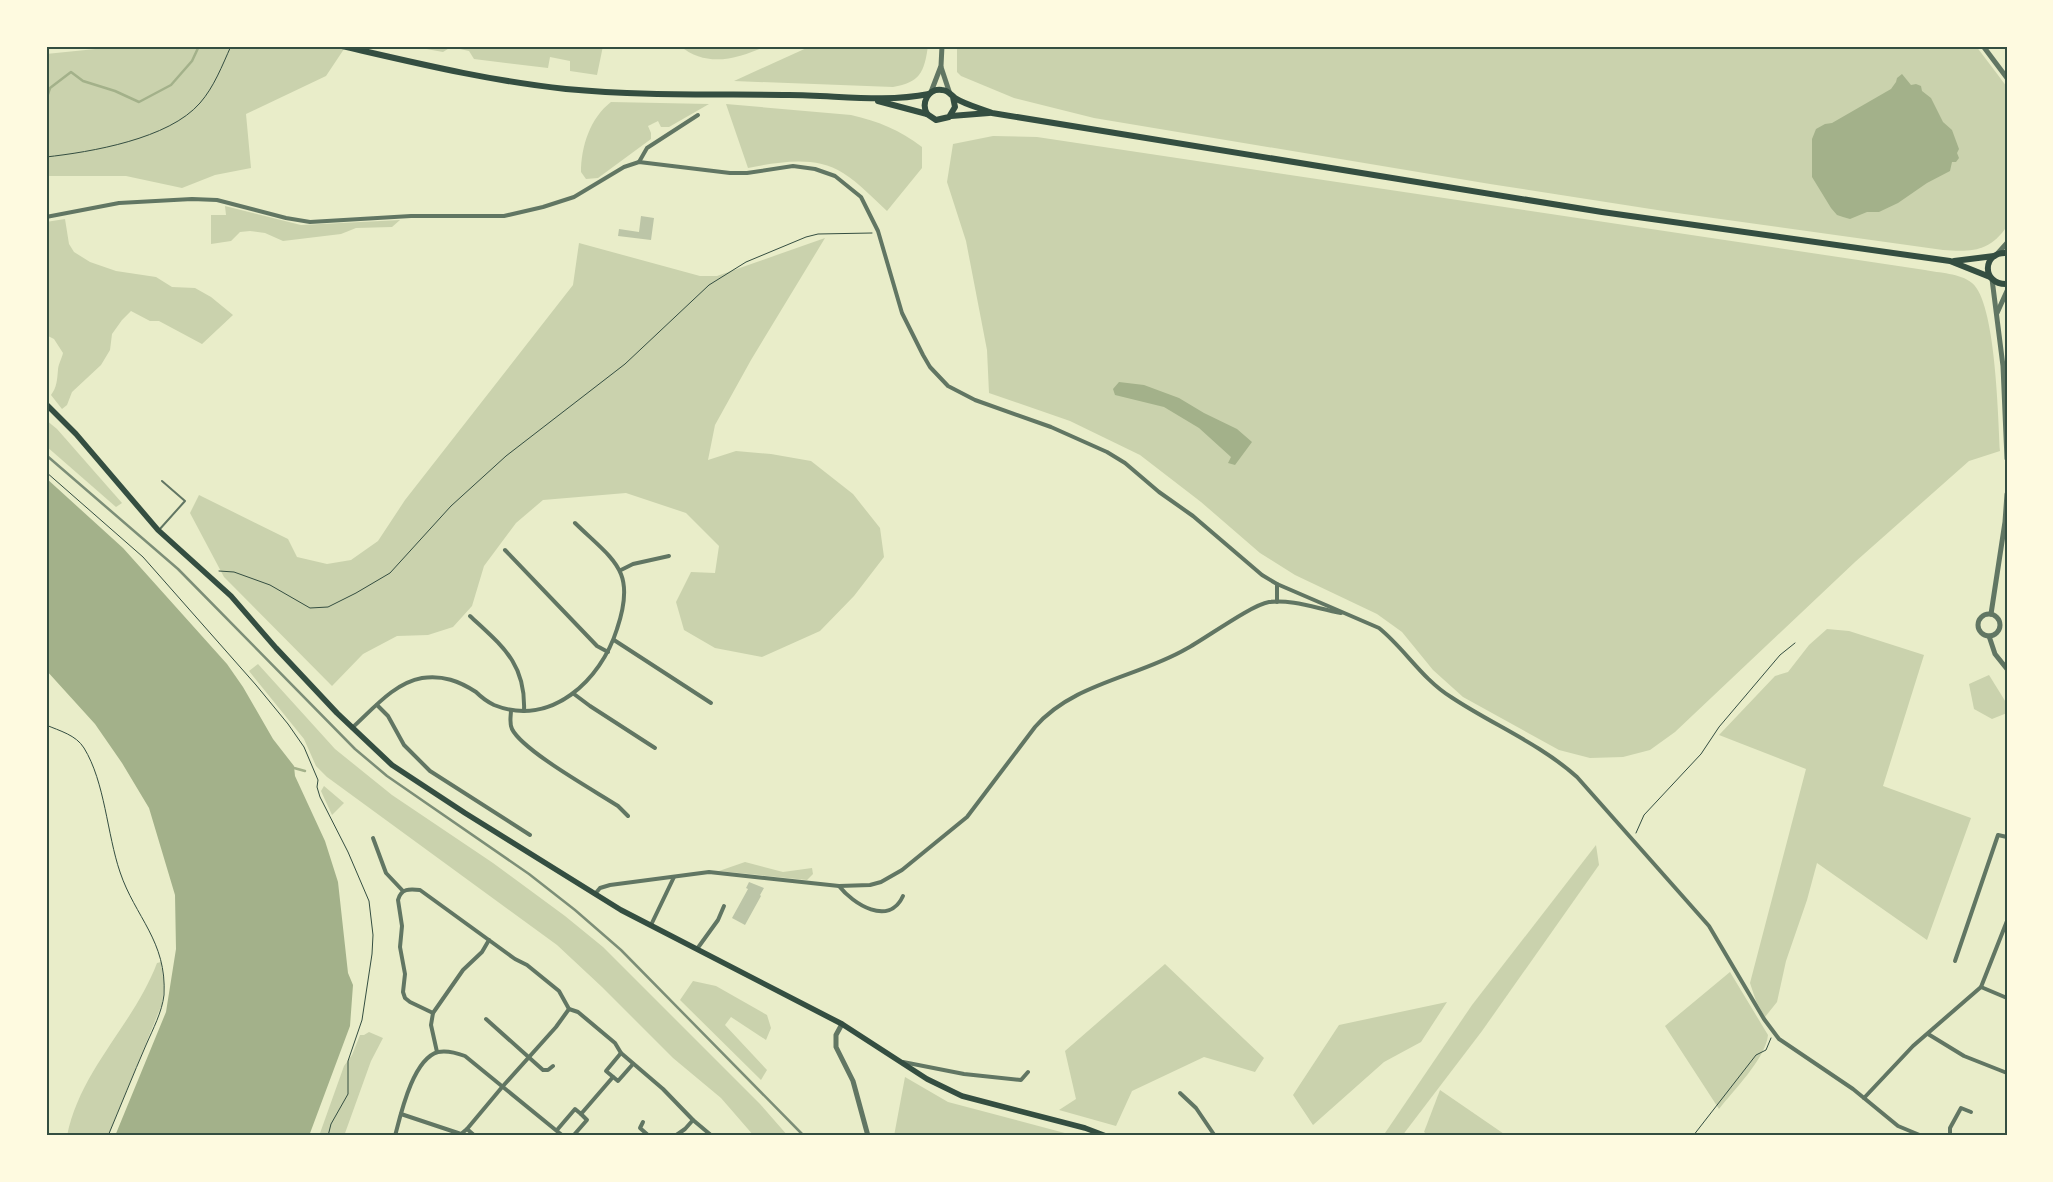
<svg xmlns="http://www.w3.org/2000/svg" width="2053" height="1182" font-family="Helvetica,sans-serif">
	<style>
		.green { fill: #cad2ad }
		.water { fill: #a3b18a }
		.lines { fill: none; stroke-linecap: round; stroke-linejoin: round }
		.stream { stroke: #a3b18a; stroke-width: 2.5 }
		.building { fill: #bcc5a7 }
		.path { stroke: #344e41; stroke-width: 1 }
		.service { stroke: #617663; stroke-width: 2 }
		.minor { stroke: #617663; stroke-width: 4 }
		.tertiary { stroke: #617663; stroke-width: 5 }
		.secondary { stroke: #344e41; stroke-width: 5.5 }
		.primary { stroke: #344e41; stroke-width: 6 }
		.rail { stroke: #7c8e77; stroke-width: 2.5 }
		.neatline { fill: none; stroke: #344e41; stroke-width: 2 }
	</style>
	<rect width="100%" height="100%" fill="#e9edc9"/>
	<g class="green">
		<path d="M125,46H346L326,76L246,114L251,168L215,175L182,188L126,176H46V54Z"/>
		<path d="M410,46H603L597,75L570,71V61L550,57L548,68L474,59L469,51L451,47L443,52Z"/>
		<path d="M680,46H766C737,59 707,68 680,46Z"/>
		<path d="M811,46H928C924,73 920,82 893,87L734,81Z"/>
		<path d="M957,46H1976L2007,87V226C1990,252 1971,252 1943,250L1670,212L1490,184L1094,118L1014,98L961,76L957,72Z"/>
		<path d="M611,102L709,104L669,127H661L658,121L648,126L651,133V139L598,178L586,179L581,172C581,147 590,118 611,102Z"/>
		<path d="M726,104L851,115C878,121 900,130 922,147V168L887,211C873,198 859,183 843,173C815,155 779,162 748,168Z"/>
		<path d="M993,136L1037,137L1925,270C1939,273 1960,273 1972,283C1996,302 1998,418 2000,451L1969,461L1855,562L1675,732L1650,750L1623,757L1590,758L1559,750L1463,697L1433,670L1402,632L1377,614L1295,575L1260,553L1201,502L1140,455L1070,421L989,393L987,350L966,241L947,182L953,144Z"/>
		<path d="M225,206L301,225L400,220L392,227L356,228L341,234L283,241L265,233L250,231L240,232L231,241L211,244V215H226Z"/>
		<path d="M65,219L69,244L74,252L90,262L116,271L156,277L172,287L195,288L211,297L233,315L202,344L159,321H150L131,311L122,320L112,334L110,350L101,365L72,392L67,405L62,409L51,395C57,387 57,380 58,370C58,365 62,358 63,353L54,339L46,335V222Z"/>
		<path d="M825,238L751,360L715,425L708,460L736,451L771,454L811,461L853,494L880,528L884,557L854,596L820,631L762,657L715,648L684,630L676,602L691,572L715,573L719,546L686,513L626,493L543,500L516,523L484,566L472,606L453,627L428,635L397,636L363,654L332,686L224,577L190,513L199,495L288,539L297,557L327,564L351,560L378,541L405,500L573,285L579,243L700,276H717Z"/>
		<path d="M46,420L57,429L122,503L116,507L46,446Z"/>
		<path d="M1827,629L1849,631L1924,655L1883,786L1971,818L1927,940L1817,863L1807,900L1786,961L1777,1002L1765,1017L1756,1001L1750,983L1806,769L1719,735L1775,676L1788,672L1809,645Z"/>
		<path d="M258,664L335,749L392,795L493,863L565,916L603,947L760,1104L788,1136H754L721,1098L673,1058L602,987L557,945L327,777L316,766L304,739L249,671Z"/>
		<path d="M1989,675L2007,704V713L1992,719L1974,709L1969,684Z"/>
		<path d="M324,786L344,803L332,815L321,791Z"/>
		<path d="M1596,845L1599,865L1482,1031L1402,1136H1383L1472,1005Z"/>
		<path d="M745,862L783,872L812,868L813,874L807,880L719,871Z"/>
		<path d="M161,962L164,985L162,1004L108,1136H67C81,1068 133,1026 157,963Z"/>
		<path d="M1165,964L1264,1058L1255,1072L1204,1057L1132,1091L1116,1126L1059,1110L1076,1099L1065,1051Z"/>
		<path d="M1730,972L1768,1035C1766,1058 1733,1091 1719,1109L1665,1026Z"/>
		<path d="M693,981L716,986L767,1015L771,1028L766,1040L731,1017L725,1025L767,1070L761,1080L680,1000Z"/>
		<path d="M1447,1002L1421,1042L1384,1062L1313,1125L1293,1095L1339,1025Z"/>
		<path d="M369,1032L383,1038L371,1061L344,1136H319L344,1066L352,1055L360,1035H364Z"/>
		<path d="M905,1077L948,1102L1076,1136H894Z"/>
		<path d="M1440,1090L1507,1136H1429L1424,1132Z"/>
	</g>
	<g class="water">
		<path d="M1902,74L1911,85L1916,84L1921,86L1922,91L1931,98L1943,122L1952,130L1959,149L1957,153L1959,158L1956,162H1952L1950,171L1927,183L1898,203L1879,212H1867L1850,219L1843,217L1837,215L1831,208L1812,177V139L1816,129L1825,124L1832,123L1891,89L1896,82L1897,78Z"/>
		<path d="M1119,382L1144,385L1179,398L1204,413L1237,429L1252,442L1235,465L1228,463L1231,457L1199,428L1164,407L1115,395L1113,389Z"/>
		<path d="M46,478L123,548L227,664L243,687L273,739L294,766L295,776L325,841L338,882L348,973L353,985L350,1026L309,1136H115L166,1012L176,949L175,895L149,808L122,763L95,724L46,670Z"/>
	</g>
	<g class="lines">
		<g class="stream">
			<path d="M46,100L50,88L71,72L83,81L115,91L139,102L171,85L192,61L199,46"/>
			<path d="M294,768L305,771"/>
		</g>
	</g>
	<g class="building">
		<path d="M641,216L654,218L651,240L618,236L619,229L639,232Z"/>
		<path d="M749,882L764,888L760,895L761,896L745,925L732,918L748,889L746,888Z"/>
	</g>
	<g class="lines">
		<g class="path">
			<path d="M46,157C91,152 169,139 200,103C214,87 222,66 231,46"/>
			<path d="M46,472L143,557L256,685L288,724L304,747L318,780L317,787L320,797L348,852L369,901L373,935L372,954L362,1020L348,1061V1094L331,1124L328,1136"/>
			<path d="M219,571L234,572L270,585L310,608L328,607L356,593L390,573L451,506L506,456L625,364L709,285L746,262L806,237L818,234L872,233"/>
			<path d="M46,725C60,731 76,735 84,748C105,782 107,834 120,872C135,917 167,941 164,995C162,1012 153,1029 146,1045C133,1075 121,1105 108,1136"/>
			<path d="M1636,833L1644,815L1701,754L1719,727L1780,655L1795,643"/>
			<path d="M1693,1136L1756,1055L1766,1050L1771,1038"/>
		</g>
		<path class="service" d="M159,530L185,501L162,481"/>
		<g class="minor">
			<path d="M639,162L647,148L698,115"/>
			<path d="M46,217L119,203L192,199L217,200L286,218L310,222L411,216H504L543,207L574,197L624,167L639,162L730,173H747L793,166L815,169L835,176L861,197L878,231L902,313L923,355L930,367L948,386L975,400L1051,427L1107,452L1125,463L1159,492L1193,516L1262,575L1277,584L1379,628C1405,649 1422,679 1451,697C1493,725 1539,743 1577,777L1709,926L1764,1019L1779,1039L1853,1089L1898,1126L1922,1136"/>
			<path d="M505,550L597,646L608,652"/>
			<path d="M621,570L633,564L669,556"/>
			<path d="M1277,602V584"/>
			<path d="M470,616C502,646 526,663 524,711"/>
			<path d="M614,640L711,703"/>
			<path d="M574,694L590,706L655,748"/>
			<path d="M377,705L388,716L404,745L430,771L530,835"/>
			<path d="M511,710C511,716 509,723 512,729C523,751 595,791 618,806L628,816"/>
			<path d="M352,728C373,709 394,683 422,678C443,675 459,681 476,692C481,697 488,702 494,705C551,728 601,680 617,629C637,570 614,561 575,523"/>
			<path d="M373,838L386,873L403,891"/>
			<path d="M839,886C853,904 889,927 903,896"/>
			<path d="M595,894L600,888L610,885L709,872L839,886L870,885L881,882L902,870L967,817L1035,727C1073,683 1138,677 1186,649C1205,639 1251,605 1269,602C1292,599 1318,609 1341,613"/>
			<path d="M651,925L674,877"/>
			<path d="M697,949L718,920L724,906"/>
			<path d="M1955,961L1998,835L2007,837"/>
			<path d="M1981,987L2007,998"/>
			<path d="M433,1013L410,1002L405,998L403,992L405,974L400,947L402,926L398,900C401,888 410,889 420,890L515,959L527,965L559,991L569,1009L578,1012L615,1043L621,1053L663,1089L693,1120L712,1136"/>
			<path d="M486,1019L543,1070H548L553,1066"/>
			<path d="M1928,1034L1964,1056L2007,1073"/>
			<path d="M437,1052L431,1025L433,1013L463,970L482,952L489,940"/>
			<path d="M621,1053L606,1071L618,1081L633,1064"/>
			<path d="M903,1062L964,1074L1021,1080L1028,1072"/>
			<path d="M1180,1093L1196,1108L1215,1136"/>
			<path d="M1864,1098L1913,1046L1981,987L2007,921"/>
			<path d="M401,1114L461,1134L467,1129L503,1086L556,1027L569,1009"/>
			<path d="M643,1122L640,1128L649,1136"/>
			<path d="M467,1129L475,1136"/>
			<path d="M557,1130L575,1109L581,1114L613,1077"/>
			<path d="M395,1136C401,1113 413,1059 438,1052C448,1050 457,1053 465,1056L563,1136"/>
			<path d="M573,1136L587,1120L581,1114"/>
			<path d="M675,1136L685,1129L693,1120"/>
			<path d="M1950,1136V1128L1961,1108L1971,1112"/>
		</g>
		<g class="tertiary">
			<path d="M1983,46L2007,78"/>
			<path d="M941,67L950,94"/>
			<path d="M931,92L941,66L942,46"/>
			<path d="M1998,253L2007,243"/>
			<path d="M1992,279L2003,366L2007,459"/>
			<path d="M1997,313L2007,291"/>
			<circle cx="1989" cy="625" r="11"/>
			<path d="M1991,614L2005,522L2007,494"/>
			<path d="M1989,636L1995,654L2007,669"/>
			<path d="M842,1024L836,1035V1047L853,1081L868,1136"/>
		</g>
		<path class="secondary" d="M46,404L76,434L158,530L231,596L276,648L337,713L392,765L465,813L621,910L842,1024L927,1079L962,1096L1085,1128L1106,1136"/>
		<g class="primary">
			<path d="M342,46C416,63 490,81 566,89C640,96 715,94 789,95C836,95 883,103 929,94"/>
			<path d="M953,97L955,107L949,117L936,120L927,114C921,103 928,88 942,90C948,90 951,95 955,98C966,105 980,108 992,113L1602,212L1950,261L1990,277"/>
			<path d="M878,101L927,114"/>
			<path d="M951,116L989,113"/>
			<path d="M2007,253C1982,251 1981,285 2007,284"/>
			<path d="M1954,261L1994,256"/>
		</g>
		<path class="rail" d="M46,455L178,569L355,749L387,776L529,874L575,910L621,950L804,1136"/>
	</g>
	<rect width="2053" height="1182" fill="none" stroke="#fefae0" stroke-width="95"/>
	<rect x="48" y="48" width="1958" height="1086" class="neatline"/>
</svg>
